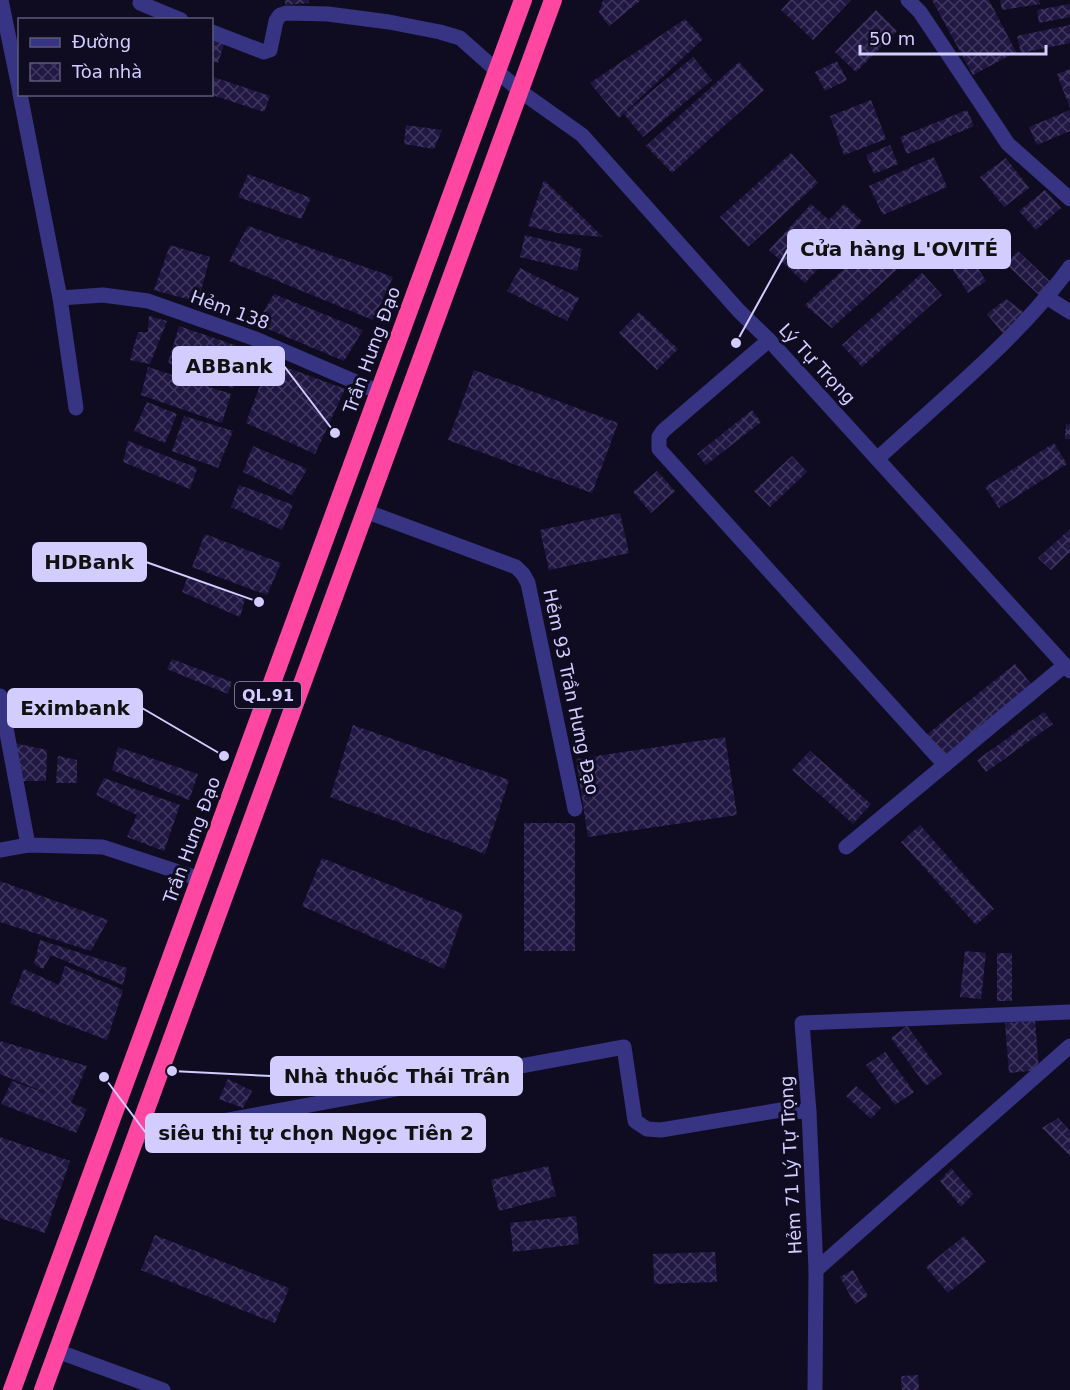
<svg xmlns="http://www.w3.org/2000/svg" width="1070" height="1390" font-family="'DejaVu Sans',sans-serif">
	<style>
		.building { fill: url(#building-cross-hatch) }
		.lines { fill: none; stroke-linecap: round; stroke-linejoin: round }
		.minor { stroke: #363483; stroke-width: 15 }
		.highway { stroke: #ff47a1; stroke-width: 18 }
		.labels { text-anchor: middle; stroke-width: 6; stroke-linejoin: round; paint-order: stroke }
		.shield { fill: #0f0c21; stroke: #9892bc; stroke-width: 1.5 }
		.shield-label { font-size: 16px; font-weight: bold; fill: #d2ccff }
		.street-label { font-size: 18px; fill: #d2ccff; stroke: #0f0c21 }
		.leader { fill: none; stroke: #d2ccff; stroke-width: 2 }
		.callout-dot { fill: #d2ccff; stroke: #0f0c21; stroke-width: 2 }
		.callout { fill: #d2ccff; stroke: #d2ccff; stroke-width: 2 }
		.callout-label { font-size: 20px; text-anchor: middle; font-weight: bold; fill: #111 }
	</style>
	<defs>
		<pattern id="building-cross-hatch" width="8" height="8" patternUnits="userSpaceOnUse" patternTransform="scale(1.5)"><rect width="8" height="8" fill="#201743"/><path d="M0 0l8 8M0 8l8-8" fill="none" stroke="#40385f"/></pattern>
	</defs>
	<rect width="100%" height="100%" fill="#0f0c21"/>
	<g class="building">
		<path d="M285,0H309V3L285,5Z"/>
		<path d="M603,0H641L609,26L599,12Z"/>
		<path d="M790,0H851L813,40L781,10Z"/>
		<path d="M932,0H989L1016,52L973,75Z"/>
		<path d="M1000,0H1039L1040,4L1002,10Z"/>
		<path d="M1070,4V17L1039,23L1037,10Z"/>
		<path d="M876,10L897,31L856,72L835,52Z"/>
		<path d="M685,19L703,39L619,118L590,83Z"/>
		<path d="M1070,25V43L1021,53L1017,36Z"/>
		<path d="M212,37L225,41L218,63L212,61Z"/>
		<path d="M693,57L712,80L643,137L624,114Z"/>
		<path d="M837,61L847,80L825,91L815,72Z"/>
		<path d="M739,62L764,90L672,173L646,146Z"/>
		<path d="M1070,69V108L1057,74Z"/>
		<path d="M213,77L270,96L264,112L212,95Z"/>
		<path d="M871,100L886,139L844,155L830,116Z"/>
		<path d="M967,110L974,126L907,154L900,137Z"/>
		<path d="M1070,110V131L1037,145L1029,127Z"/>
		<path d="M406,125L442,130L434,149L404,144Z"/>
		<path d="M890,145L898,164L874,174L866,155Z"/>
		<path d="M791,153L818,183L748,247L720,217Z"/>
		<path d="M934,157L947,187L883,215L869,186Z"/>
		<path d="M1006,158L1029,188L1004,207L980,177Z"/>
		<path d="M248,174L311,198L301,219L238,197Z"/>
		<path d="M544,180L603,237L558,233L528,226Z"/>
		<path d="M1045,190L1061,208L1036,230L1019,211Z"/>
		<path d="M811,204L829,220L844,204L862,221L805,283L769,250Z"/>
		<path d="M248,226L393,277L373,320L229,261Z"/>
		<path d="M882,234L904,263L832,328L805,305Z"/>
		<path d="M525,235L582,249L577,271L520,257Z"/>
		<path d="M170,245L210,257L198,302L154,290Z"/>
		<path d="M1018,251L1055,286L1042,298L1006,264Z"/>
		<path d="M971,258L986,281L968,293L953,270Z"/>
		<path d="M520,268L579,298L567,321L507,291Z"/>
		<path d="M922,273L942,295L862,367L842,345Z"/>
		<path d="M274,294L363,330L344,361L256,324Z"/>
		<path d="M1006,299L1031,318L1010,342L987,314Z"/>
		<path d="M639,312L678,349L657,370L619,333Z"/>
		<path d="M149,316L167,321L150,364L130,360L138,332H148Z"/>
		<path d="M179,326L252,351L233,388L168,363Z"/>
		<path d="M269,361L345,389L315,454L246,423Z"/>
		<path d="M148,367L231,394L222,423L141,395Z"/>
		<path d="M474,370L618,423L592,493L448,440Z"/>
		<path d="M147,402L177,414L165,443L134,431Z"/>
		<path d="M752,410L761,422L706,465L697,454Z"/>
		<path d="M184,416L233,431L218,468L172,451Z"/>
		<path d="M1066,424L1070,425V439H1065Z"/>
		<path d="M128,441L197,468L190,489L123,462Z"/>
		<path d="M1054,443L1067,464L999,508L985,487Z"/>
		<path d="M253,446L307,469L292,495L243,472Z"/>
		<path d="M792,456L807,472L770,507L754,491Z"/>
		<path d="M657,471L675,491L651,513L633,492Z"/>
		<path d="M239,485L293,505L282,530L231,507Z"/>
		<path d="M620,513L629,553L549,570L540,530Z"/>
		<path d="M1070,529V552L1051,570L1038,558Z"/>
		<path d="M205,534L281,563L267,595L192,567Z"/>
		<path d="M188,576L245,599L240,617L182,592Z"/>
		<path d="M172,659L232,682L228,694L167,669Z"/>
		<path d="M1015,664L1031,684L945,758L925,736Z"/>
		<path d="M1044,712L1053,724L986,772L977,760Z"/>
		<path d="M353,725L509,780L485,854L330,797Z"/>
		<path d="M725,737L737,815L588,837L576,759Z"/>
		<path d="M14,743L47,750L46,781H16Z"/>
		<path d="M118,747L198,774L189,800L112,770Z"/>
		<path d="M810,751L871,804L853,824L792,770Z"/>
		<path d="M58,756L77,760V783H56Z"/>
		<path d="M104,778L180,805L164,851L127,837L137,815L96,795Z"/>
		<rect x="524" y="823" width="51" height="128"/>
		<path d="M920,825L994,909L976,925L901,842Z"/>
		<path d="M322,858L463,914L444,969L302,906Z"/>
		<path d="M0,881L108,920L91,951L0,922Z"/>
		<path d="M40,940L127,968L123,985L51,955L43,969L34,964Z"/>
		<path d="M965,951L986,953L981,999L960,997Z"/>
		<rect x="997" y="953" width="15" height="48"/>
		<path d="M65,966L123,990L107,1040L10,1003L24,969L59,985Z"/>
		<path d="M1035,1020L1039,1070L1009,1073L1005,1023Z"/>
		<path d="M907,1026L942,1074L926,1086L891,1038Z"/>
		<path d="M0,1041L87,1066L71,1103L87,1109L76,1133L1,1104L12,1081L54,1096L0,1074Z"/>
		<path d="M885,1052L914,1092L895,1105L866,1065Z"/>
		<path d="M228,1079L252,1091L243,1108L219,1099Z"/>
		<path d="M856,1086L881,1108L871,1119L846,1096Z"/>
		<path d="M1058,1118L1070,1131V1156L1042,1128Z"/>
		<path d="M0,1137L70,1161L45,1233L0,1218Z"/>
		<path d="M548,1166L556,1196L499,1211L491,1180Z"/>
		<path d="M951,1168L973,1194L961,1207L940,1181Z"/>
		<path d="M576,1216L579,1244L513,1252L510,1223Z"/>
		<path d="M155,1235L289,1288L275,1323L141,1270Z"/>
		<path d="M964,1236L986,1262L948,1293L926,1267Z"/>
		<path d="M715,1252L717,1282L654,1284L653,1254Z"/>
		<path d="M853,1270L868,1296L855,1304L840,1277Z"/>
		<path d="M918,1375L919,1390H902L901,1376Z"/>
	</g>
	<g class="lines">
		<g class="minor">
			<path d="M1,0L20,92"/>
			<path d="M908,0L920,12L1008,144L1070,199"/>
			<path d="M140,3L181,20"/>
			<path d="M212,32L264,52L270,50L276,21L280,15L286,13L328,14L389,22L440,32L460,38L520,91L582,135L739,311L769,340L1070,671"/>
			<path d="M20,94L60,298L76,408"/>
			<path d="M60,298L103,295L148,301L253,338L379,392"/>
			<path d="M1048,298L1070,312"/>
			<path d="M769,340L663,431L659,437V449L945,765"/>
			<path d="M877,459C942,399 1019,338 1070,267"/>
			<path d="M365,511L516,567L523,574L528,583L575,809"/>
			<path d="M0,696L28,845"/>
			<path d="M846,847L1065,665"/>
			<path d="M0,850L28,845L103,847L200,879"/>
			<path d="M1070,1012L802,1023L809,1112L816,1270L1070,1046"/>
			<path d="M136,1137L624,1047L635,1121L647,1129L661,1130L781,1110L809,1112"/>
			<path d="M57,1351L163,1390"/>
			<path d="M815,1390L816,1270"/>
		</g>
		<g class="highway">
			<path d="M12,1390L523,0"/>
			<path d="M43,1390L553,0"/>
		</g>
	</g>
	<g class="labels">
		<rect class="shield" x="235" y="682" width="66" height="26" rx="4.5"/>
		<g class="shield-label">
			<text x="268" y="701">QL.91</text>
		</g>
		<g class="street-label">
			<text transform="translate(230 310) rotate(20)" y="6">Hẻm 138</text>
			<text transform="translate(372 350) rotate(-70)" y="6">Trần Hưng Đạo</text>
			<text transform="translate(817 364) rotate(47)" y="6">Lý Tự Trọng</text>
			<text transform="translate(571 692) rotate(78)" y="6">Hẻm 93 Trần Hưng Đạo</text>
			<text transform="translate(192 840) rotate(-70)" y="6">Trần Hưng Đạo</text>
			<text transform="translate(791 1165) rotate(-93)" y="6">Hẻm 71 Lý Tự Trọng</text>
		</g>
	</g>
	<path class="leader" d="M736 343L788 249M335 433L284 366M259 602L146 562M224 756L142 708M172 1071L271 1076M104 1077L146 1133"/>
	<g class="callout-dot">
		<circle cx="736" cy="343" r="6"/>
		<circle cx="335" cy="433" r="6"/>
		<circle cx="259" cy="602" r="6"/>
		<circle cx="224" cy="756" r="6"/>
		<circle cx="172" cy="1071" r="6"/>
		<circle cx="104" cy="1077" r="6"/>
	</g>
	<g class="callout">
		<rect x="788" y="230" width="222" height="38" rx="6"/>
		<rect x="173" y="347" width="111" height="38" rx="6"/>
		<rect x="33" y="543" width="113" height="38" rx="6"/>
		<rect x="8" y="689" width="134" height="38" rx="6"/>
		<rect x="271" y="1057" width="251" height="38" rx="6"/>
		<rect x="146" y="1114" width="339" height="38" rx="6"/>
	</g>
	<g class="callout-label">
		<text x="899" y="256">Cửa hàng L'OVITÉ</text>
		<text x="229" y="373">ABBank</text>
		<text x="89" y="569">HDBank</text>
		<text x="75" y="715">Eximbank</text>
		<text x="397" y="1083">Nhà thuốc Thái Trân</text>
		<text x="316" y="1140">siêu thị tự chọn Ngọc Tiên 2</text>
	</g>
	<rect x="18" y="18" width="195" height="78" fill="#0f0c21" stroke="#5d597a" stroke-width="1.5"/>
	<rect x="30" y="38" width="30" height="9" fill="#363483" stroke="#5d597a" stroke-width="1.5"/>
	<text x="72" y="48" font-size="18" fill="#d2ccff">Đường</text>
	<rect x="30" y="63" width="30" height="18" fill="url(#building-cross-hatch)" stroke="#5d597a" stroke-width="1.5"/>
	<text x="72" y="78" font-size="18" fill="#d2ccff">Tòa nhà</text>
	<path d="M860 45v9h186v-9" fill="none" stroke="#d2ccff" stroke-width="3"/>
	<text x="869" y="45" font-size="18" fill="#d2ccff" stroke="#0f0c21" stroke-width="4.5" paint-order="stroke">50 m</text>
</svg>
